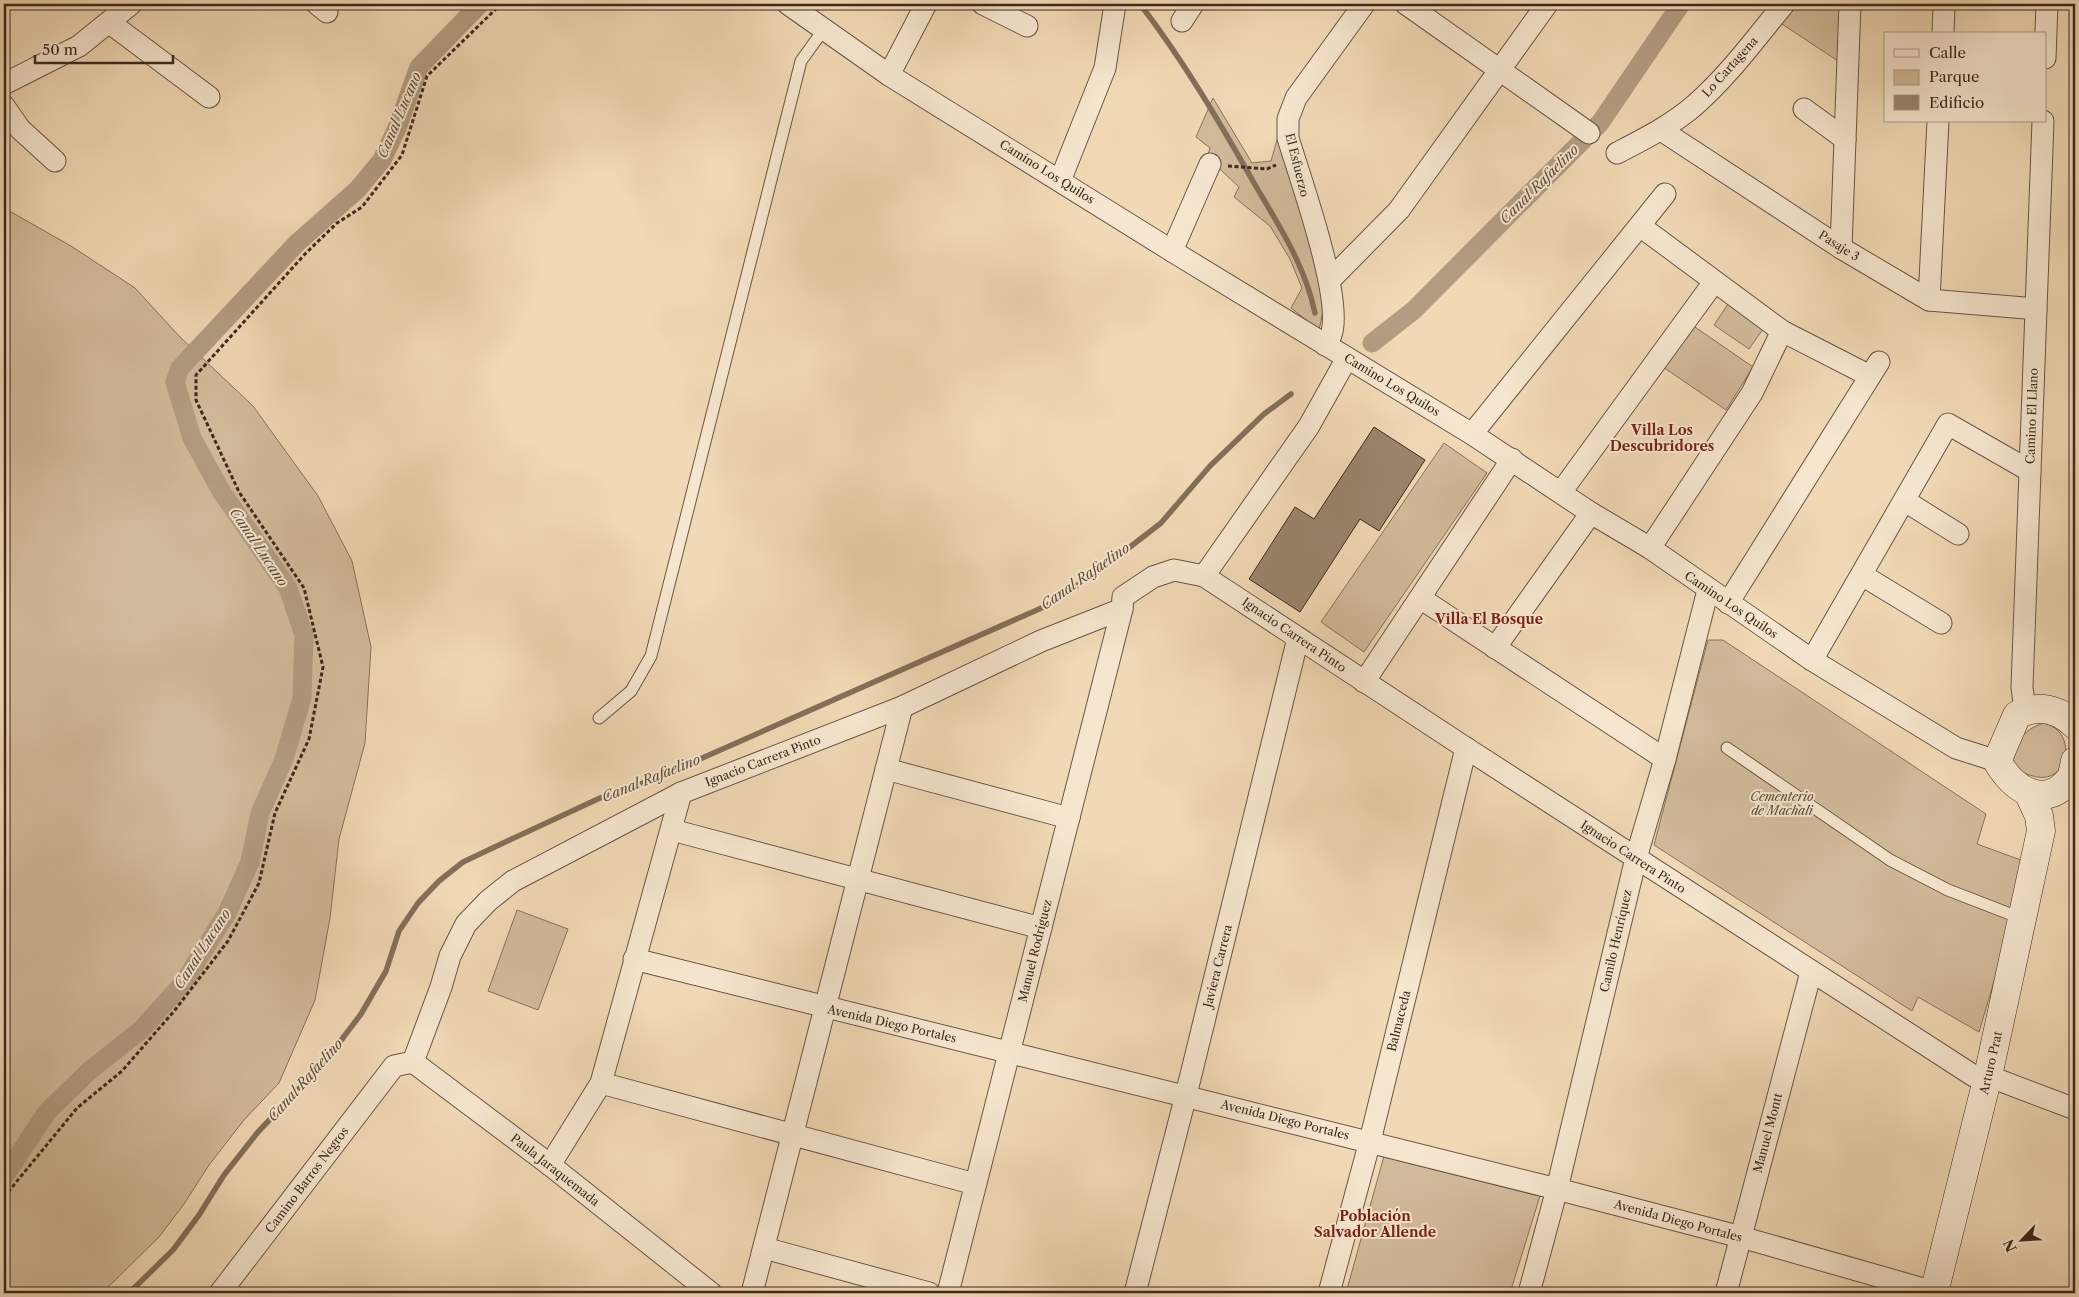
<svg xmlns="http://www.w3.org/2000/svg" width="2079" height="1297" font-family="'Libre Caslon Text',serif">
	<style>
		.green { fill: #d2bb9b; stroke: #87725c }
		.lines { fill: none; stroke-linecap: round; stroke-linejoin: round }
		.stream { stroke: #836f5a; stroke-width: 5.5 }
		.canal { stroke: #b39d82; stroke-width: 19 }
		.building { fill: #9a856d; stroke: #3c291e }
		.lane-casing { stroke: #695544; stroke-width: 13 }
		.street-casing { stroke: #695544; stroke-width: 23 }
		.secondary-casing { stroke: #3c291e; stroke-width: 29 }
		.path { stroke: #3c291e; stroke-width: 3; stroke-dasharray: 4 2.5; stroke-linecap: butt }
		.lane { stroke: #f6e6cf; stroke-width: 11 }
		.street { stroke: #f6e6cf; stroke-width: 21 }
		.secondary { stroke: #f6e6cf; stroke-width: 28 }
		.labels { text-anchor: middle; stroke-width: 4; stroke-linejoin: round; paint-order: stroke }
		.street-label { font-size: 12px; fill: #3c291e; stroke: #f6e6cf }
		.park-label { font-size: 12px; font-style: italic; fill: #5a4637; stroke: #f6e6cf }
		.water-label { font-size: 14px; font-style: italic; fill: #604c3c; stroke: #f6e6cf }
		.neighbourhood-label { font-size: 14px; font-weight: bold; fill: #7a1f14; stroke: #f6e6cf }
	</style>
	<rect width="100%" height="100%" fill="#f1d9b5"/>
	<filter id="stains"><feTurbulence type="fractalNoise" baseFrequency=".004" numOctaves="4"/><feColorMatrix values="0 0 0 0 .2 0 0 0 0 .09 0 0 0 0 .02 0 0 0 .5 -.17"/></filter>
	<radialGradient id="worn" r=".72"><stop offset=".6" stop-color="#630" stop-opacity="0"/><stop offset="1" stop-color="#630" stop-opacity=".3"/></radialGradient>
	<g class="green">
		<path d="M1798,4H1841L1838,61L1782,24Z"/>
		<path d="M1213,98L1252,163L1271,161L1279,133L1323,292L1324,306L1319,330L1291,308L1302,288L1290,259L1270,226L1234,197L1239,187L1207,157L1210,148L1196,137Z"/>
		<path d="M4,208L71,246L135,288L179,336L253,406L318,496L352,561L371,647L365,743L339,839L330,918L315,1000L279,1083L244,1120L209,1165L184,1204L159,1237L102,1293H4Z"/>
		<path d="M1730,301L1765,326L1749,349L1714,325Z"/>
		<path d="M1692,325L1753,367L1726,410L1663,367Z"/>
		<path d="M1444,443L1487,473L1364,652L1321,622Z"/>
		<path d="M1708,640H1723L1986,814L1977,844L2029,863L1979,1032L1918,997L1912,1011L1654,845Z"/>
		<path d="M2043,723C2079,730 2070,787 2033,776C2023,773 2016,771 2010,762C2018,741 2020,732 2043,723Z"/>
		<path d="M517,910L568,929L538,1010L488,991Z"/>
		<path d="M1384,1156L1540,1196L1510,1293H1346Z"/>
	</g>
	<g class="lines">
		<g class="stream">
			<path d="M1140,4C1183,60 1219,121 1254,183C1278,224 1305,265 1315,313"/>
			<path d="M129,1293L173,1250L199,1215L224,1175L258,1132L327,1059L361,1014L386,971L399,931L418,903L439,881L463,862L501,844L600,798L657,778L1046,606L1099,571L1161,523L1210,466L1264,414L1291,394"/>
		</g>
		<g class="canal">
			<path d="M1372,343L1414,310L1600,123L1681,4"/>
			<path d="M4,1177L47,1112L89,1071L141,1030L184,982L227,913L250,862L260,813L284,759L302,698L304,635L288,588L221,491L192,438L175,382L180,368L297,243L358,189L382,160L397,128L419,67L480,4"/>
		</g>
	</g>
	<path class="building" d="M1374,427L1425,460L1379,531L1360,519L1300,612L1249,579L1295,507L1314,519Z"/>
	<g class="lines">
		<defs>
			<g id="lane">
				<path d="M599,718L631,691L651,656L801,61L824,29"/>
				<path d="M1727,748L1890,860L1948,890L2023,919"/>
			</g>
			<g id="street">
				<path d="M317,4L327,12"/>
				<path d="M788,4L889,75L1172,251L1472,434L1591,513L1650,548L1812,660L1956,748L1997,761"/>
				<path d="M983,4L1027,26"/>
				<path d="M1406,4L1589,133"/>
				<path d="M1182,21L1193,4"/>
				<path d="M110,23L209,97"/>
				<path d="M1943,34L1944,4"/>
				<path d="M2045,58L2047,4"/>
				<path d="M889,75L926,4"/>
				<path d="M4,84L79,46L131,4"/>
				<path d="M4,106L20,129L55,161"/>
				<path d="M1804,109L1845,139"/>
				<path d="M1661,130L1841,248L1929,300L2036,309"/>
				<path d="M1617,153C1644,139 1672,125 1695,105C1729,75 1756,38 1784,4"/>
				<path d="M1060,181L1105,68L1115,4"/>
				<path d="M1640,226L1782,331L1870,376"/>
				<path d="M1841,248L1850,4"/>
				<path d="M1172,251L1210,164"/>
				<path d="M1330,280L1399,210L1547,4"/>
				<path d="M1929,300L1938,121"/>
				<path d="M1325,345C1327,342 1330,338 1331,335C1344,300 1300,178 1288,138V119L1296,98L1364,4"/>
				<path d="M1472,434L1665,194"/>
				<path d="M1561,492L1714,282"/>
				<path d="M1905,501L1958,534"/>
				<path d="M1650,548L1752,393L1782,331"/>
				<path d="M1862,575L1941,623"/>
				<path d="M1204,576L1466,748L1974,1076H1988L2075,1109"/>
				<path d="M1420,598L1665,759"/>
				<path d="M1728,603L1879,362"/>
				<path d="M1495,648L1591,513"/>
				<path d="M1812,660L1948,424L2030,471"/>
				<path d="M1364,682L1512,459"/>
				<path d="M2025,711L2022,687L2043,121"/>
				<path d="M886,769L1069,818"/>
				<path d="M672,830L1041,928"/>
				<path d="M634,959L1557,1189L1741,1237L1934,1292"/>
				<path d="M413,1062L441,987L450,956L466,924L488,901L513,881L681,793L902,707L1041,641L1122,609L1123,597L1153,577L1174,570L1204,576L1309,426L1347,358"/>
				<path d="M601,1083L975,1184"/>
				<path d="M550,1165L601,1083L681,793"/>
				<path d="M764,1248L929,1293"/>
				<path d="M220,1293L394,1066L413,1062L550,1165L711,1293"/>
				<path d="M752,1293L902,707"/>
				<path d="M948,1293L1122,609"/>
				<path d="M1135,1293L1186,1095L1298,638"/>
				<path d="M1329,1293L1370,1141L1466,748"/>
				<path d="M1529,1293L1557,1189L1636,858L1665,759L1708,590"/>
				<path d="M1726,1293L1811,972"/>
			</g>
			<g id="secondary">
				<path d="M2075,725C2058,708 2038,704 2017,715L1997,761C2012,788 2044,811 2069,780C2073,775 2074,766 2075,761"/>
				<path d="M1934,1293L1988,1076L2041,831L2039,816L2028,792"/>
			</g>
		</defs>
		<use href="#lane" class="lane-casing"/>
		<use href="#street" class="street-casing"/>
		<use href="#secondary" class="secondary-casing"/>
		<g class="path">
			<path d="M1228,166L1267,169L1276,165"/>
			<path d="M4,1197L77,1108L122,1071L175,1010L228,941L259,883L275,813L309,739L323,667L304,588L239,492L196,400V375L305,254L337,223L362,207L402,155L427,76L501,4"/>
		</g>
		<use href="#lane" class="lane"/>
		<use href="#street" class="street"/>
		<use href="#secondary" class="secondary"/>
	</g>
	<g class="labels">
		<g class="street-label">
			<text transform="translate(1730 67) rotate(-48)" y="4">Lo Cartagena</text>
			<text transform="translate(1297 165) rotate(76)" y="4">El Esfuerzo</text>
			<text transform="translate(1047 172) rotate(32)" y="4">Camino Los Quilos</text>
			<text transform="translate(1839 246) rotate(32)" y="4">Pasaje 3</text>
			<text transform="translate(1392 385) rotate(31)" y="4">Camino Los Quilos</text>
			<text transform="translate(2032 416) rotate(-88)" y="4">Camino El Llano</text>
			<text transform="translate(1731 605) rotate(34)" y="4">Camino Los Quilos</text>
			<text transform="translate(1294 635) rotate(34)" y="4">Ignacio Carrera Pinto</text>
			<text transform="translate(763 761) rotate(-21)" y="4">Ignacio Carrera Pinto</text>
			<text transform="translate(1633 857) rotate(33)" y="4">Ignacio Carrera Pinto</text>
			<text transform="translate(1616 941) rotate(-77)" y="4">Camilo Henríquez</text>
			<text transform="translate(1035 951) rotate(-76)" y="4">Manuel Rodríguez</text>
			<text transform="translate(1218 966) rotate(-76)" y="4">Javiera Carrera</text>
			<text transform="translate(1399 1021) rotate(-76)" y="4">Balmaceda</text>
			<text transform="translate(892 1024) rotate(13)" y="4">Avenida Diego Portales</text>
			<text transform="translate(1991 1063) rotate(-77)" y="4">Arturo Prat</text>
			<text transform="translate(1285 1120) rotate(14)" y="4">Avenida Diego Portales</text>
			<text transform="translate(1768 1133) rotate(-75)" y="4">Manuel Montt</text>
			<text transform="translate(555 1170) rotate(38)" y="4">Paula Jaraquemada</text>
			<text transform="translate(307 1180) rotate(-53)" y="4">Camino Barros Negros</text>
			<text transform="translate(1678 1221) rotate(15)" y="4">Avenida Diego Portales</text>
		</g>
		<g class="park-label">
			<text x="1782" y="801">Cementerio<tspan x="1782" dy="14">de Machali</tspan></text>
		</g>
		<g class="water-label">
			<text transform="translate(399 115) rotate(-67)" y="5">Canal Lucano</text>
			<text transform="translate(1539 184) rotate(-45)" y="5">Canal Rafaelino</text>
			<text transform="translate(259 547) rotate(56)" y="5">Canal Lucano</text>
			<text transform="translate(1085 576) rotate(-35)" y="5">Canal Rafaelino</text>
			<text transform="translate(651 778) rotate(-22)" y="5">Canal Rafaelino</text>
			<text transform="translate(202 949) rotate(-57)" y="5">Canal Lucano</text>
			<text transform="translate(305 1080) rotate(-48)" y="5">Canal Rafaelino</text>
		</g>
		<g class="neighbourhood-label">
			<text x="1662" y="435">Villa Los<tspan x="1662" dy="16">Descubridores</tspan></text>
			<text x="1489" y="624">Villa El Bosque</text>
			<text x="1375" y="1221">Población<tspan x="1375" dy="16">Salvador Allende</tspan></text>
		</g>
	</g>
	<rect width="2079" height="1297" fill="none" stroke="#f1d9b5" stroke-width="20"/>
	<rect x="5" y="5" width="2069" height="1287" fill="none" stroke="#3c291e" stroke-width="2.5"/>
	<rect x="10" y="10" width="2059" height="1277" fill="none" stroke="#3c291e"/>
	<rect x="1884" y="32" width="162" height="90" fill="#f6e6cf" stroke="#ac9a88"/>
	<rect x="1894" y="49" width="25" height="8" fill="#f6e6cf" stroke="#ac9a88"/>
	<text x="1929" y="58" font-size="15" fill="#3c291e">Calle</text>
	<rect x="1894" y="70" width="25" height="15" fill="#d2bb9b" stroke="#ac9a88"/>
	<text x="1929" y="82" font-size="15" fill="#3c291e">Parque</text>
	<rect x="1894" y="95" width="25" height="15" fill="#9a856d" stroke="#ac9a88"/>
	<text x="1929" y="108" font-size="15" fill="#3c291e">Edificio</text>
	<g transform="translate(2022 1240) rotate(245)" stroke="#f6e6cf" stroke-width="4" paint-order="stroke">
	<path d="M0-4L9 19L0 12L-9 19Z" fill="#3c291e"/>
	<text y="-8" font-size="14" font-weight="bold" text-anchor="middle" fill="#3c291e">N</text>
	</g>
	<path d="M35 55v8h138v-8" fill="none" stroke="#3c291e" stroke-width="2.5"/>
	<text x="42" y="55" font-size="15" fill="#3c291e" stroke="#f6e6cf" stroke-width="4" paint-order="stroke">50 m</text>
	<rect width="100%" height="100%" filter="url(#stains)"/>
	<rect width="100%" height="100%" fill="url(#worn)"/>
</svg>
